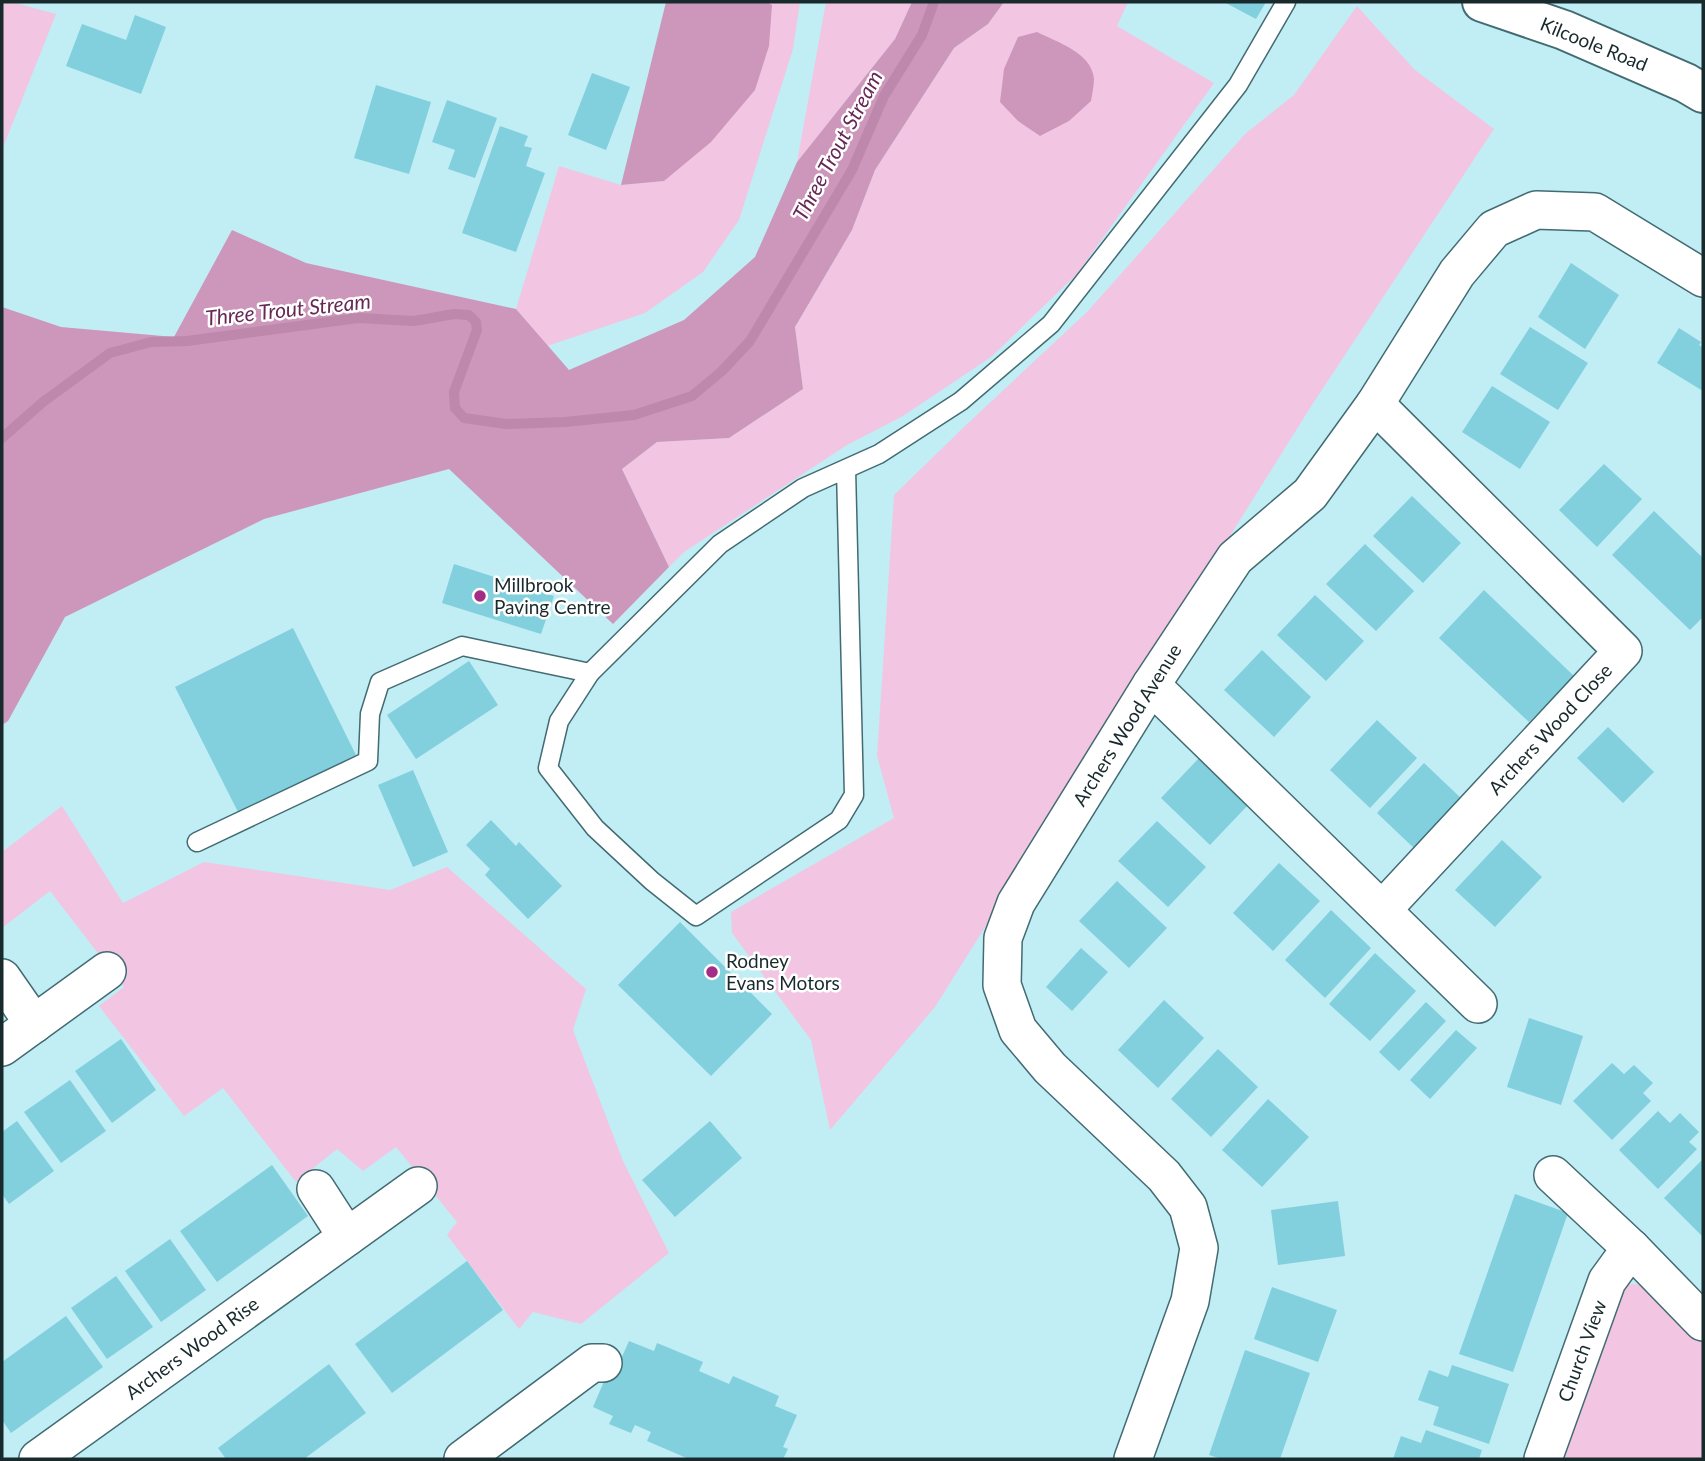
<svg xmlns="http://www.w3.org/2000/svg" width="1705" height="1461" font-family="Lato,sans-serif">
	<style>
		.green { fill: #f2c6e2 }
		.forest { fill: #cc97ba }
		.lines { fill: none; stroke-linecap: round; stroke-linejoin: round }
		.stream { stroke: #bd88ab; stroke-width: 10 }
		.building { fill: #82d0dd }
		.lane-casing { stroke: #426b72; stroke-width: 21 }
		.street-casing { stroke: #426b72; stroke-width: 40 }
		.secondary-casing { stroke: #426b72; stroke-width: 42 }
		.lane { stroke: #fff; stroke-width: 18 }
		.street { stroke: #fff; stroke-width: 37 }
		.secondary { stroke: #fff; stroke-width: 38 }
		.poi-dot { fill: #a32c85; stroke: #fff; stroke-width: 2.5 }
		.labels { text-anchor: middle; stroke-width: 5; stroke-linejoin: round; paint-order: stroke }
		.street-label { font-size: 19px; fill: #192a2d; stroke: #fff }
		.poi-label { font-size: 19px; fill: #192a2d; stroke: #fff; text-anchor: start }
		.water-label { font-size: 21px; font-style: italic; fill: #672755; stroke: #fff }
	</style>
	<rect width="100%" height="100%" fill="#c1edf5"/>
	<g class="green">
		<path d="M2,2H12L56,14L2,150Z"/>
		<path d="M767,2H800L793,49L739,220L703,272L645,313L547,346L516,309L559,166L621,185L664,181L772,5Z"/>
		<path d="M826,2H912L895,39L797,162Z"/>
		<path d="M1004,2H1128L1117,26L1214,83L1077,274L991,357L903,416L847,445L684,552L669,567L622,469L657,442L729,438L803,389L795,327L852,230L875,170L954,48L988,24Z"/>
		<path d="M1357,6L1415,70L1494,129L1310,408L935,1007L830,1130L811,1040L732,933L731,912L894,818L877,756L894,495L966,425L1087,312L1245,134L1294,95Z"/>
		<path d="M62,806L123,903L204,862L390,890L447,867L586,989L573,1030L623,1161L669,1253L581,1324L533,1312L519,1329L447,1235L457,1222L396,1147L363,1171L337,1149L296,1182L223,1088L184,1116L99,1006L124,987L50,891L2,928V852Z"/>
		<path d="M1635,1284L1647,1286L1703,1341V1459H1556L1622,1285Z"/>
	</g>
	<g class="forest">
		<path d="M666,2H767L772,5L769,46L755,90L711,142L664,181L621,185Z"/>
		<path d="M912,2H1004L988,24L954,48L875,170L852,230L795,327L803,389L729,438L657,442L622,469L669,567L613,624L449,469L264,519L65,617L8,721L2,725V307L61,327L174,337L232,230L306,263L516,309L569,370L684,320L755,257L797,162L895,39Z"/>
		<path d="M1037,32C1057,42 1092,53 1094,79C1094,86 1092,94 1091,101L1069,121L1040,136L1018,121L1000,102L1004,69L1018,37Z"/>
	</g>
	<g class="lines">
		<path class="stream" d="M2,438L43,402L110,353L151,342L187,341L358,318L414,321L454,314L469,315L476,322L477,330L454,392L455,408L464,418L506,424L565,422L634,415L692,396L722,371L750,341L852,170L884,96L922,35L934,2"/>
	</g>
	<g class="building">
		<path d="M1224,2H1266L1256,19Z"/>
		<path d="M135,15L166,27L141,94L66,66L82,24L126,40Z"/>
		<path d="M592,73L630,87L606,150L568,135Z"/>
		<path d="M376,85L431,102L409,174L354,158Z"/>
		<path d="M447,100L497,118L475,178L448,169L455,150L432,142Z"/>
		<path d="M500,126L528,136L524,146L532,148L526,166L545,173L516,252L462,233Z"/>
		<path d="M1571,263L1619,295L1585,349L1538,317Z"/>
		<path d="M1530,327L1588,363L1558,410L1500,374Z"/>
		<path d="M1679,328L1701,342L1699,345L1703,348V391L1657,363Z"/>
		<path d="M1492,386L1550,422L1520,469L1462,432Z"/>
		<path d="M1604,464L1642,499L1597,547L1559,510Z"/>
		<path d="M1412,496L1461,543L1423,583L1373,536Z"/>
		<path d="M1654,511L1703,558V617L1690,630L1612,555Z"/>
		<path d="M1365,544L1414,591L1376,631L1326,584Z"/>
		<path d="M454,564L554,596L541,634L442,603Z"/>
		<path d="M1484,590L1574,676L1529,722L1439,638Z"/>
		<path d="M1315,595L1364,641L1326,681L1277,635Z"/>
		<path d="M293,628L356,755L239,814L175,687Z"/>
		<path d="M1262,650L1311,697L1274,737L1224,690Z"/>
		<path d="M469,661L498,705L416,759L387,715Z"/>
		<path d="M1377,720L1417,758L1370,808L1330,770Z"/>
		<path d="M1608,727L1654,772L1623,803L1577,758Z"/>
		<path d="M1199,758L1248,805L1210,845L1161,798Z"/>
		<path d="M1424,763L1464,801L1417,851L1377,813Z"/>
		<path d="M413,770L448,852L413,867L378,785Z"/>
		<path d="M491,820L516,846L519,842L562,886L528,919L485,875L490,869L466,845Z"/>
		<path d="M1157,821L1206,867L1168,907L1118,861Z"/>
		<path d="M1502,840L1542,877L1495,927L1455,890Z"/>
		<path d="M1279,863L1320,901L1273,951L1233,913Z"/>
		<path d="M1117,881L1167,928L1129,968L1079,921Z"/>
		<path d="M1331,910L1371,948L1325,998L1285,960Z"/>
		<path d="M680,922L772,1014L711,1076L618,985Z"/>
		<path d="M1081,948L1108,972L1072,1011L1046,987Z"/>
		<path d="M1375,953L1416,991L1370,1041L1329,1004Z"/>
		<path d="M1164,1000L1204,1038L1158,1088L1118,1050Z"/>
		<path d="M1426,1002L1446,1021L1399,1071L1379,1052Z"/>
		<path d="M1529,1018L1583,1036L1561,1105L1507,1087Z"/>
		<path d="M1456,1030L1477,1048L1430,1099L1410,1080Z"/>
		<path d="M121,1039L156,1090L112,1123L75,1071Z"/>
		<path d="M1218,1049L1258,1087L1211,1137L1171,1099Z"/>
		<path d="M1612,1063L1624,1074L1634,1065L1653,1083L1643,1093L1651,1101L1612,1140L1573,1101Z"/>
		<path d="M70,1080L106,1131L61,1163L24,1112Z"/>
		<path d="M1268,1099L1309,1137L1262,1187L1222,1150Z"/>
		<path d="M1658,1111L1670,1123L1680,1113L1699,1132L1689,1142L1697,1149L1658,1189L1619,1150Z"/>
		<path d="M17,1121L54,1171L9,1204L2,1194V1132Z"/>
		<path d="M710,1121L742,1158L675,1217L642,1180Z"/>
		<path d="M1703,1159V1237L1664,1198Z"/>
		<path d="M272,1165L308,1216L217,1282L180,1231Z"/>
		<path d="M1515,1194L1568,1213L1513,1372L1459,1354Z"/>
		<path d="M1338,1201L1345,1256L1278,1265L1271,1210Z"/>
		<path d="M170,1239L206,1290L161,1322L125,1271Z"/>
		<path d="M467,1261L503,1310L392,1393L355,1344Z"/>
		<path d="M116,1276L153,1327L107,1359L71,1308Z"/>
		<path d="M1272,1287L1337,1310L1318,1362L1254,1339Z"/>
		<path d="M66,1316L103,1367L11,1433L2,1420V1362Z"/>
		<path d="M629,1341L654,1351L657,1343L703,1362L699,1371L729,1384L733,1376L779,1396L775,1406L797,1415L783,1447L788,1449L783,1459H689L647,1441L651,1432L635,1425L631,1433L609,1424L613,1416L593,1407L611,1365L617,1368Z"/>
		<path d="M1245,1350L1310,1373L1280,1459H1222L1209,1455Z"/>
		<path d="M329,1364L366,1413L304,1459H226L218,1448Z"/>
		<path d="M1452,1365L1509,1384L1489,1444L1433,1425L1439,1407L1418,1400L1429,1370L1448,1377Z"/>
		<path d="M1426,1430L1482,1450L1479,1459H1393L1401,1436L1421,1443Z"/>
	</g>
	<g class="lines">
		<defs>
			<g id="lane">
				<path d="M846,469L854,795L839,820L696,916L652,881L595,828L548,768L559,721L590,673L720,544L803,488L879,454L961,401L1051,324L1238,85L1286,2"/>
				<path d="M197,842L368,761L370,714L380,682L462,646L590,673"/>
			</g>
			<g id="street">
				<path d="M1375,404L1623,651L1382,910"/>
				<path d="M1151,685L1478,1004"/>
				<path d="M2,978L34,1024"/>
				<path d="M2,1047L107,971"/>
				<path d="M1553,1175L1631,1248L1703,1322"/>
				<path d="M316,1189L347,1237"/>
				<path d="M38,1459L418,1186"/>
				<path d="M463,1459L592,1363H603"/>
				<path d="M1133,1459L1190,1301L1199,1248L1188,1207L1164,1176L1050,1068L1018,1030L1002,985L1003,938L1016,903L1151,685L1235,558L1310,494L1375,404L1457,273L1494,229L1536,210L1595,212L1703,278"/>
				<path d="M1543,1459L1607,1281L1631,1248"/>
			</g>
			<path id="secondary" d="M1482,2L1564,30L1686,83L1703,93"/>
		</defs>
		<use href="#lane" class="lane-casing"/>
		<use href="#street" class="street-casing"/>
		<use href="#secondary" class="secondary-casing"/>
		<use href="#lane" class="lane"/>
		<use href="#street" class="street"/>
		<use href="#secondary" class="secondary"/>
	</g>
	<g class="poi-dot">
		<circle cx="480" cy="596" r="7"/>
		<circle cx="712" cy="972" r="7"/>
	</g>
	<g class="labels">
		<g class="street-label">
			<text transform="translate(1594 44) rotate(22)" y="7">Kilcoole Road</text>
			<text transform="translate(1127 725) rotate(-58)" y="7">Archers Wood Avenue</text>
			<text transform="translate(1550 729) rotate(-47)" y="7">Archers Wood Close</text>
			<text transform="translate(192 1348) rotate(-36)" y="7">Archers Wood Rise</text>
			<text transform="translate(1582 1351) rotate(-70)" y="7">Church View</text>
		</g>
		<g class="poi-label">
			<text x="494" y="592">Millbrook<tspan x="494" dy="22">Paving Centre</tspan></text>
			<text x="726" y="968">Rodney<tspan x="726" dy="22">Evans Motors</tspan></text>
		</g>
		<g class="water-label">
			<text transform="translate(838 146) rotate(-62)" y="7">Three Trout Stream</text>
			<text transform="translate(288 310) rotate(-6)" y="7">Three Trout Stream</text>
		</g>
	</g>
	<rect width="1705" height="1461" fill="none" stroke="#192a2d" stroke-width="7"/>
</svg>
